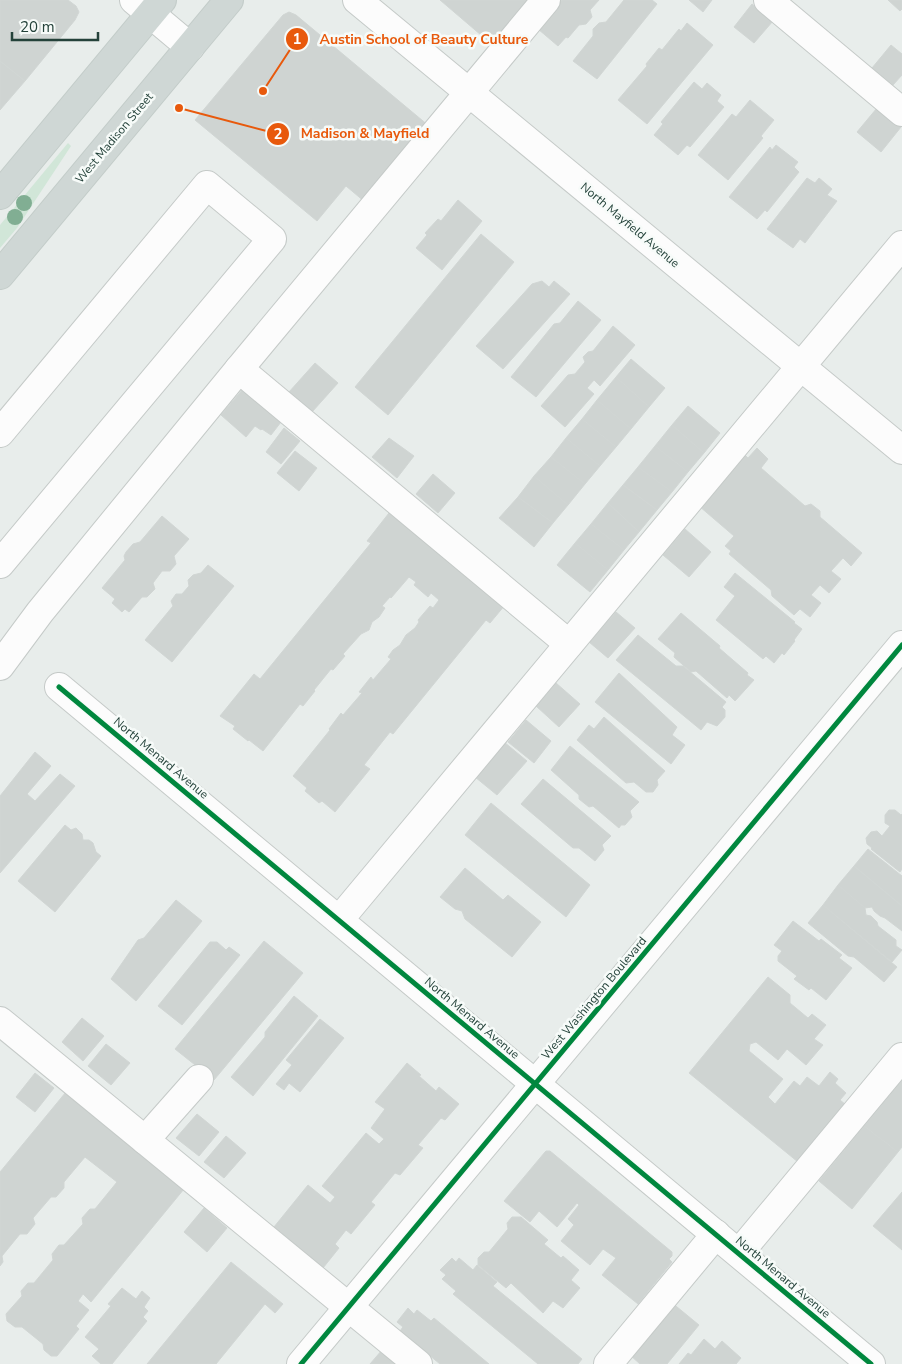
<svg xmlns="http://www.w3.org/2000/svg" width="902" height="1364" font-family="'Nunito Sans',sans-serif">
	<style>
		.green { fill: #d1e6d8 }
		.building { fill: #cfd4d2; stroke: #d1d6d4 }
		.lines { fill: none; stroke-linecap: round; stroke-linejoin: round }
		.minor-casing { stroke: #c5cac8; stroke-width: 30 }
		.major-casing { stroke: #c3ccc9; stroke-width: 30 }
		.minor { stroke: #fcfcfc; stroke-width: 28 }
		.major { stroke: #cfd7d5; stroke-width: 28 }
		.cycleway-casing { stroke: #f7fbf9; stroke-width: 8 }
		.cycleway { stroke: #00873e; stroke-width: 5 }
		.tree { fill: #81ae93 }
		.labels { text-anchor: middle; stroke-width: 5; stroke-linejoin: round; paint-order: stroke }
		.street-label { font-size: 12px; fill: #24423a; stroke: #f7fbf9 }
		.leader { fill: none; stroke: #e8590c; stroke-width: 2 }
		.callout-dot { fill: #e8590c; stroke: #f7fbf9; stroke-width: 2 }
		.mark-label { font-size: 15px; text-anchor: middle; font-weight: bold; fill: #fff }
		.callout-label { font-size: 14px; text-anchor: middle; font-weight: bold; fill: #e8590c; stroke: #f7fbf9; stroke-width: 5; stroke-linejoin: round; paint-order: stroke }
	</style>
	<rect width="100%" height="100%" fill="#e8edeb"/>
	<path class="green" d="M68,143L71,146L17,228L0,248V225Z"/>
	<g class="building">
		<path d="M0,0H68L76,6L79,12L75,20L25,81L0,61Z"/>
		<path d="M440,0H531L495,47Z"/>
		<path d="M562,0H599L590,10L592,17L586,24L579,25L568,38L566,37L558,46L538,29Z"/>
		<path d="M624,0H652L657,4L597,79L573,61L593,36V29L599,23L606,22Z"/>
		<path d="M689,0H712L703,12Z"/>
		<path d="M888,0H902V9L900,11Z"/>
		<path d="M752,4L773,21L754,43L734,27Z"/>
		<path d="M289,12L296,15L429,126L365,202L346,186L317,221L195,120L283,15Z"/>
		<path d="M687,23L713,45L647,124L618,100L647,66L646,64L659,48L662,50L679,29L681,31Z"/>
		<path d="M891,45L902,54V75L893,85L872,68Z"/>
		<path d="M0,61L25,81L0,110Z"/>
		<path d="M694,82L702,89L707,83L721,95L717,101L724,107L690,147L687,145L678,155L654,135L663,124L661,122Z"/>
		<path d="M750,100L774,120L761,136L763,138L728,180L698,155L732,114L736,117Z"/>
		<path d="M877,108L901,127L881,152L857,132Z"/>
		<path d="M776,145L798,162L794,167L799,172L767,212L765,210L757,219L729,197L770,147L772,150Z"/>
		<path d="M807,178L815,183L819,178L832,189L827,195L837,201L805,243L800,239L793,248L767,229Z"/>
		<path d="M458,200L482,221L442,270L416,248L427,235L425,233L438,219L441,221Z"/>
		<path d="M481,234L514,262L388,415L355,387Z"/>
		<path d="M542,281L549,287L554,281L570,294L503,369L476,346L532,284Z"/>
		<path d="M578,301L601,320L536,397L511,377L554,324L560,323Z"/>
		<path d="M613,326L635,345L600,386L594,380L587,388L594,394L565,427L541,406L568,375L575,374L585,362L583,357L588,352L593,351Z"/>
		<path d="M631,359L665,388L649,407L616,377Z"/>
		<path d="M315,363L338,383L312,412L289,392Z"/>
		<path d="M616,377L649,407L631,429L597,400Z"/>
		<path d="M243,389L281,422L271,435L262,429L261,430L255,426L246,437L221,415Z"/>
		<path d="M597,400L631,429L616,447L582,419Z"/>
		<path d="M688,406L720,433L704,453L672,425Z"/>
		<path d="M582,419L616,447L600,466L566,438Z"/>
		<path d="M672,425L704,453L688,472L655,446Z"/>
		<path d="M284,428L300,441L281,464L266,452Z"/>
		<path d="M389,438L414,456L397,478L372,457Z"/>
		<path d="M566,438L600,466L585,484L551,457Z"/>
		<path d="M655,446L688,472L672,492L638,467Z"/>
		<path d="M757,448L768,459L761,468L805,506L811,504L820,511V517L862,553L851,566L843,558L831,571L841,579L829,593L820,585L811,595L821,603L810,617L800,609L794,615L772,596L771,590L729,554L731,551L725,546L734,536L699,506L743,453L748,458Z"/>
		<path d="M295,451L317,468L299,491L277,473Z"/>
		<path d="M551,457L585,484L568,505L534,476Z"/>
		<path d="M638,467L672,492L657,510L623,485Z"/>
		<path d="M433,474L455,493L438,513L416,494Z"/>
		<path d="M534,476L568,505L553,523L518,497Z"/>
		<path d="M623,485L657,510L639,532L608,503Z"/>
		<path d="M518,497L553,523L534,547L499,518Z"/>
		<path d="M608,503L639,532L624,550L591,524Z"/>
		<path d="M389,513L505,605L490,623L486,620L393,734L390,732L364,765L370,769L335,812L322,801L319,803L305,791L307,788L293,776L330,730L329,729L341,713L343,715L362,693L359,692L371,677L373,680L391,659L388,657L393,650L400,645L406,635L415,628L419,622L418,620L430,606L433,608L439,600L431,593L428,597L414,585L416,582L409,577L391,598L390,597L382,606L385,608L379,617L372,622L369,630L361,634L343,654L345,656L333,670L331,669L314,690L315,691L303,706L300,704L263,751L249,740L248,741L233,729L235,726L220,716L254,674L260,679L371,543L367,541Z"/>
		<path d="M162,516L189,539L174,556L176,564L170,571H162L153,583L155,589L147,597H142L129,612L125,609L122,612L112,603L115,599L102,588L125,560L124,556L126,552L133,544L140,542Z"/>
		<path d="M591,524L624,550L608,570L575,543Z"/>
		<path d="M685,529L711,552L689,577L663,555Z"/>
		<path d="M575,543L608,570L590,592L557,565Z"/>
		<path d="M208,565L234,586L172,662L145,640L173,606L171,601L176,594H182L189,586L188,580L193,575L201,573Z"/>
		<path d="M735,573L795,622L794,623L802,629L794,640L795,641L784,655L782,653L774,663L766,656L763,659L716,620L735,596L724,587Z"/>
		<path d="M616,612L635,628L608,658L589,642Z"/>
		<path d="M681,613L720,646L719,648L748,673L747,675L754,680L735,701L729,695L727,698L696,671L691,672L674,657L675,653L658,639Z"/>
		<path d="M638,635L676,666H683L726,702L722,707L725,710V717L717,726L707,722L701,730L616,660Z"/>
		<path d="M619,673L677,727L672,735L685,745L671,764L595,702Z"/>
		<path d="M556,683L580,704L559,727L536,706Z"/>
		<path d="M604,717L665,771L657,780L658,785L653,792H646L634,782L626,783L577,740L589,725L594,729Z"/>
		<path d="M526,720L551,741L534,763L508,742Z"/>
		<path d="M504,742L527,761L497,795L475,777Z"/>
		<path d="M570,746L639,802L630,811L632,817L625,825H621L619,828L593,806L589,807L579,799V795L551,770Z"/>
		<path d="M35,752L51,766L27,794L35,801L60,774L75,786L0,873V796Z"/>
		<path d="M543,779L611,836L602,845L604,850L595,861L579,848H573L521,804Z"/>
		<path d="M491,803L590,885L566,917L465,835Z"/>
		<path d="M889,810H895L901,815L902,814V869L900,872L871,849L872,848L867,844L866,838L871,832L877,831L882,836L890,826L885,823V815Z"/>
		<path d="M65,825L71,830L76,828L82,834L83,840H89L93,843L96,852L101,856L55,912L18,881Z"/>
		<path d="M868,849L902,876V906L854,866Z"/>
		<path d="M854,866L902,906V931L885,918L880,916L874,911L872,907L865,908L838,885Z"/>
		<path d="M465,868L503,900L508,895L541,922L512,957L465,919L462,911L455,909L440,897Z"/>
		<path d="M838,885L865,908L866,915L871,916L877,922L878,926L896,940V946L902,950L892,962L823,905Z"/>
		<path d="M176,900L202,921L136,1001L111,979L138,940L144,938Z"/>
		<path d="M823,905L897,967L884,982L854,957L848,956L808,923Z"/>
		<path d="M793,921L819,941L821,939L842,955L839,958L852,968L826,1000L811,988L809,990L794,979L797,976L778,961V956L782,951L774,945Z"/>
		<path d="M264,941L303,973L214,1080L175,1049Z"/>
		<path d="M210,942H217L226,950L229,947L240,955L182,1025L158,1006Z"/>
		<path d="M768,977L790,995V1003L808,1018L812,1014L826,1025L814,1039L823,1045L806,1065L787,1049L778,1060L756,1042L750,1044L749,1051L783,1079L768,1097L775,1104L794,1081L800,1086L807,1077L819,1086L830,1072L838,1079L835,1083L846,1093L840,1100L846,1105L798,1162L689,1073Z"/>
		<path d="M294,996L318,1016L253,1096L231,1077L265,1037V1032Z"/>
		<path d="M82,1018L104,1036L83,1061L62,1042Z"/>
		<path d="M320,1019L344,1038L300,1092L289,1083L284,1090L276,1084L292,1065L286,1060Z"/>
		<path d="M106,1044L130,1063L111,1085L88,1066Z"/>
		<path d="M407,1063L421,1075L419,1076L436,1091L439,1087L459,1104L445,1120L441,1118L418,1145L423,1148L400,1175L395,1173L371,1202L375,1205L351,1234L346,1230L335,1244L339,1248L323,1268L274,1227L308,1185L330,1203L335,1197L322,1186L366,1133L379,1144L384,1139L371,1128L385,1109L375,1102Z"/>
		<path d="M35,1073L54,1088L35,1112L16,1097Z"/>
		<path d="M902,1080V1147L898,1152L864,1126Z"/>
		<path d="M66,1092L184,1189L91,1302L83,1294L78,1301L89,1310L76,1326L79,1329L57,1356H51L44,1350L43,1344L22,1327H15L7,1321L6,1314L22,1296L21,1291L28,1283H34L53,1260L52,1254L59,1245H64L83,1224L82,1218L90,1209H95L117,1182L85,1157L64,1182V1188L56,1197H51L33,1218L35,1224L27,1234H20L2,1256L3,1262L0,1266V1172Z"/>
		<path d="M197,1114L219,1132L199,1156L176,1138Z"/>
		<path d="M864,1126L898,1152L852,1209L819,1181Z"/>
		<path d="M226,1136L246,1153L224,1178L204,1162Z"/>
		<path d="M546,1151H550L672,1252V1256L669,1259L672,1262L638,1304L602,1275L616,1258L603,1249L590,1265L561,1241L574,1225L568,1219L579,1205L577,1203L557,1227L539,1211L530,1222L504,1201L545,1152Z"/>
		<path d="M902,1192V1250L873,1226Z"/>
		<path d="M204,1208L227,1228L207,1252L184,1232Z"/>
		<path d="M512,1217H521L548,1240L544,1244L561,1258L563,1256L579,1270L571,1280L580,1288L563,1308L553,1301L543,1313L511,1283L506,1288L478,1265V1258L484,1252H489L508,1229L507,1223Z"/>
		<path d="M452,1258L456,1262L459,1258L473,1270L477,1265L497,1282L493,1286L582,1359L578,1364H538L453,1294L456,1291L442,1279L446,1275L440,1270Z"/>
		<path d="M231,1262L283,1304L275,1313L265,1304L216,1364H147Z"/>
		<path d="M122,1288L136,1299L142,1291L150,1298L144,1307L148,1311L143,1317L147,1321L112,1364H101L92,1356L99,1349L85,1337L111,1306L108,1304Z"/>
		<path d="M671,1302L699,1325L667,1364H640L630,1355Z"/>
		<path d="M408,1308L414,1314L417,1310L431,1321L434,1318L489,1364H440L400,1331L403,1327L397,1322Z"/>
		<path d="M704,1339L715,1349L722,1341L741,1358L736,1364H679L688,1353L691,1355Z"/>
		<path d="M382,1350L398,1364H370Z"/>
	</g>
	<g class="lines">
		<defs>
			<g id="minor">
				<path d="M134,0L190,47"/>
				<path d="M357,0L902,450"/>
				<path d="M768,0L902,112"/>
				<path d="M239,369L569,644"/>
				<path d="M0,433L207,185L272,239L0,564"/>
				<path d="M0,666L40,612L239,369L546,0"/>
				<path d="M59,687L871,1364"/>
				<path d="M339,920L902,245"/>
				<path d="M0,1021L418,1364"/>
				<path d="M145,1140L199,1079"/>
				<path d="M739,1253L902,1057"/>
				<path d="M301,1364L902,645"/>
				<path d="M608,1364L716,1234"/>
			</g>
			<g id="major">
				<path d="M0,195L162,0"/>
				<path d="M0,275L229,0"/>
			</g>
		</defs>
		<use href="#minor" class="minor-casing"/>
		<use href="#major" class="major-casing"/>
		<use href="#minor" class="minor"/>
		<use href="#major" class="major"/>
		<defs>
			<g id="cycleway">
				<path d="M59,687L871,1364"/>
				<path d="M301,1364L902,645"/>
			</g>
		</defs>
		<use href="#cycleway" class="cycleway-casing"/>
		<use href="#cycleway" class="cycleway"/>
	</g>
	<g class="tree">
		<circle cx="24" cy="203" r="8"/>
		<circle cx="15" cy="217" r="8"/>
	</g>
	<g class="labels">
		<g class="street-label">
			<text transform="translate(114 138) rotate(-50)" y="4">West Madison Street</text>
			<text transform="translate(630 225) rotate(40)" y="4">North Mayfield Avenue</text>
			<text transform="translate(161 758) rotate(40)" y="4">North Menard Avenue</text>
			<text transform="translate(594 998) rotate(-50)" y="4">West Washington Boulevard</text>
			<text transform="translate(472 1018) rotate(40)" y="4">North Menard Avenue</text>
			<text transform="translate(783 1277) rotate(40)" y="4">North Menard Avenue</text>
		</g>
	</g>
	<path class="leader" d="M263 91L297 39M179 108L278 134"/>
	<g class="callout-dot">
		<circle cx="263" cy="91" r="5"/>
		<circle cx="179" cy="108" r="5"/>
		<circle cx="297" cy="39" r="12"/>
		<circle cx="278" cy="134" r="12"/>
	</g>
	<g class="mark-label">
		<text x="297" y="44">1</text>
		<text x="278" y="139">2</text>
	</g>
	<g class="callout-label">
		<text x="424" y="44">Austin School of Beauty Culture</text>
		<text x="365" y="138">Madison &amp; Mayfield</text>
	</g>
	<path d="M12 32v8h86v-8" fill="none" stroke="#24423a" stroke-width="2.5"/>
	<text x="20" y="32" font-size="15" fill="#24423a" stroke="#f7fbf9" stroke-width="4" paint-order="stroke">20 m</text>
</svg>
